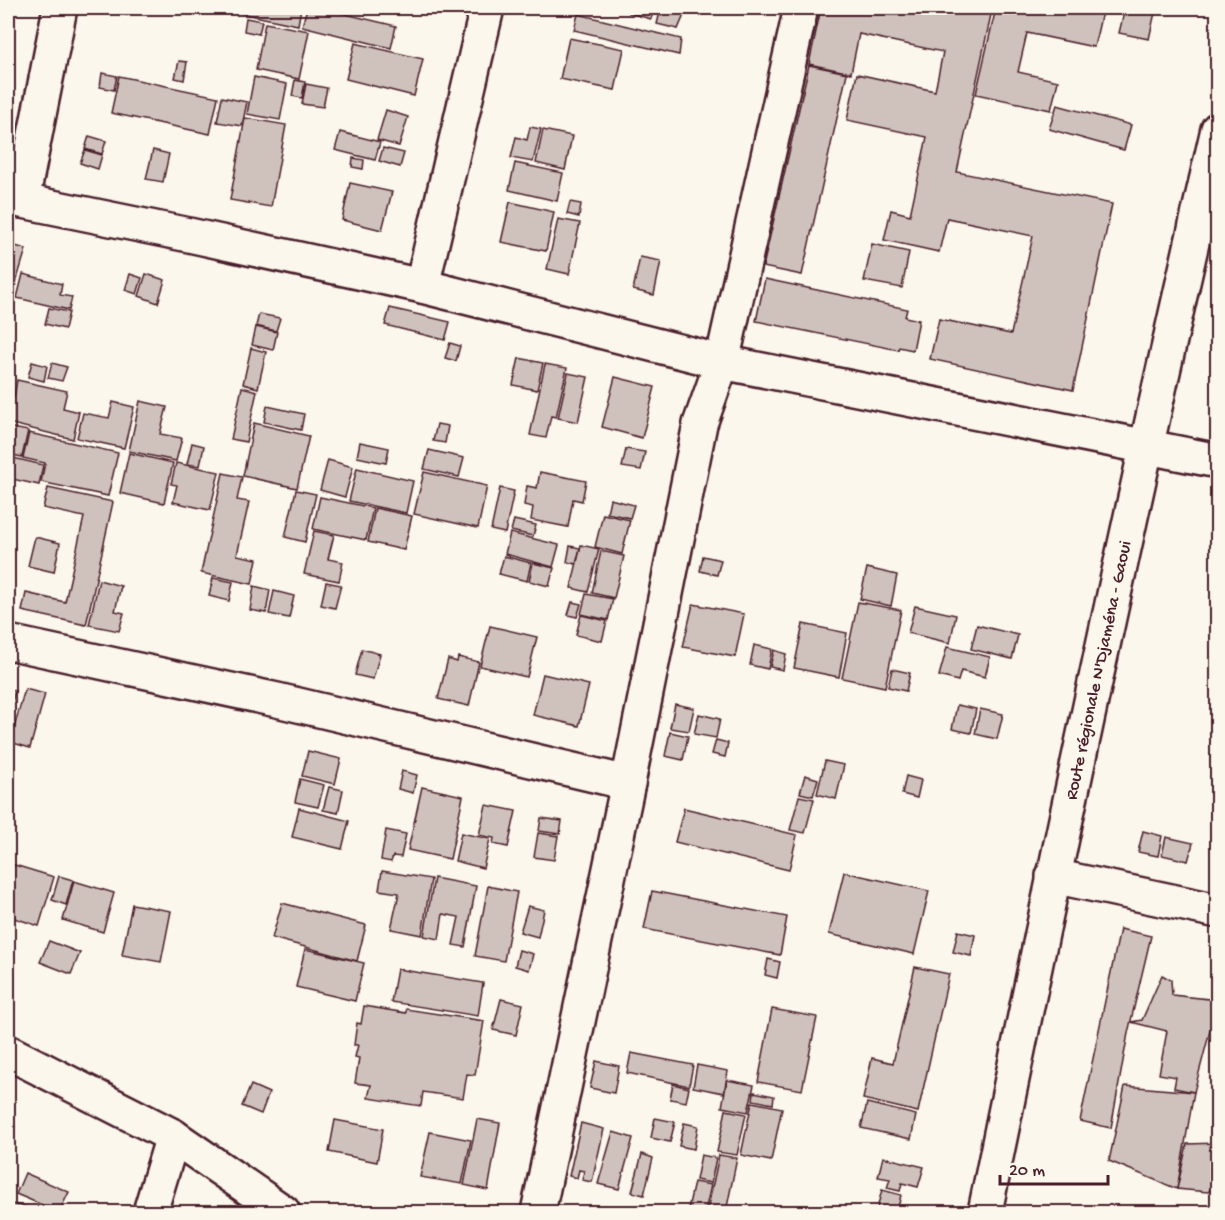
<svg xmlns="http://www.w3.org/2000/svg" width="1225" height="1220" font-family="'Gochi Hand',sans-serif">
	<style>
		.building { fill: #cfc2bc; stroke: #4a1f2b; stroke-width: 1.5 }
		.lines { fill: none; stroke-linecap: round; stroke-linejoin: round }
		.street-casing { stroke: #4a1f2b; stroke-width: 38 }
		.secondary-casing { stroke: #4a1f2b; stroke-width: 38 }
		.street { stroke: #fbf7ec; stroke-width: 33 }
		.secondary { stroke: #fbf7ec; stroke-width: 33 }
		.labels { text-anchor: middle; stroke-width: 5; stroke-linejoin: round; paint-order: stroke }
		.street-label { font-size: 18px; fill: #4a1f2b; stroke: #fbf7ec }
	</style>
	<rect width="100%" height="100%" fill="#fbf7ec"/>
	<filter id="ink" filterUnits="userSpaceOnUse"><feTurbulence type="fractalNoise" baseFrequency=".0167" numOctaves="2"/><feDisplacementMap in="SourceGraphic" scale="12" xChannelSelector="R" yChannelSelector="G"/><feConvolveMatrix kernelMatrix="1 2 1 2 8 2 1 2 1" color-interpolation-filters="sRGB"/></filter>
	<g filter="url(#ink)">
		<g class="building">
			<path d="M110,8H128L127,15L110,11Z"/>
			<path d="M225,8H301L298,25L225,10Z"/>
			<path d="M307,8H320L396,26L391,48L302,26Z"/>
			<path d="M630,8H654L651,19L629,13Z"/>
			<path d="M661,8H687L678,29L657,24Z"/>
			<path d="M821,8H977L992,10L957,172L1112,204L1073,390L930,359L939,319L1011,334L1033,236L947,218L939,252L884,240L891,210L910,215L927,137L847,120L857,74L935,91L943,52L859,34L851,73L809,64Z"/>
			<path d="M996,8H1103L1094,47L1027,33L1018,72L1058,81L1051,110L976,94Z"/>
			<path d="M1125,8H1156L1149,39L1119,33Z"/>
			<path d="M578,14L681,39L679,55L574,30Z"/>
			<path d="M246,18L262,21L259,34L244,31Z"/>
			<path d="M265,23L309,31L299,79L256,70Z"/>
			<path d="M569,38L624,49L615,90L560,79Z"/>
			<path d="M355,43L423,59L414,96L346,79Z"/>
			<path d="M179,61L187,62L184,80L175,78Z"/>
			<path d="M809,65L847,73L802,275L763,267Z"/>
			<path d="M102,73L117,76L114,90L100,87Z"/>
			<path d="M119,76L218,97L210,134L111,113Z"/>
			<path d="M254,77L287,84L280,120L247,114Z"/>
			<path d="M295,80L305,82L302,98L292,96Z"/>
			<path d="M306,84L327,88L323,107L302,104Z"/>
			<path d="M222,97L247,102L242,126L217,122Z"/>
			<path d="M1057,105L1131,125L1124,150L1049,129Z"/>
			<path d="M386,110L408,117L399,146L377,140Z"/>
			<path d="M245,118L286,125L271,207L230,200Z"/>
			<path d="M530,127L541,129L533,162L511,158L516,137L527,140Z"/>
			<path d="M543,130L572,136L565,170L536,163Z"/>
			<path d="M340,132L380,142L375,160L335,150Z"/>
			<path d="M89,136L106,141L102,154L85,149Z"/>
			<path d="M383,148L404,153L400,167L379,161Z"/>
			<path d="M85,150L102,155L98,169L80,163Z"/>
			<path d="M153,150L169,154L163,182L146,179Z"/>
			<path d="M353,158L364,160L363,169L352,167Z"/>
			<path d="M515,163L563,173L557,201L509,190Z"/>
			<path d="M350,183L392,192L382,230L342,220Z"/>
			<path d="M510,202L554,212L546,251L501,242Z"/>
			<path d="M570,202L581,204L579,217L567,214Z"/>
			<path d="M558,219L580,223L569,274L547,269Z"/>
			<path d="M8,244L26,249L15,286L8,285Z"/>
			<path d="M872,244L909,252L902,288L864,281Z"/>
			<path d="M640,257L661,261L654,295L633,290Z"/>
			<path d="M23,274L62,284L60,295L72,297L69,310L17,298Z"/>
			<path d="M130,274L142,278L137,294L125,290Z"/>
			<path d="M146,274L165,280L158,303L139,296Z"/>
			<path d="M765,279L907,309L905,317L919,320L913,350L899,347L898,350L756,321Z"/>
			<path d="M49,308L69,312L65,329L45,324Z"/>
			<path d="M390,308L450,322L445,340L385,325Z"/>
			<path d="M259,314L280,318L276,331L256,326Z"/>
			<path d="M256,327L277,332L273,350L252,345Z"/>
			<path d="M450,343L460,346L456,361L445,358Z"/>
			<path d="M251,348L266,352L258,388L243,384Z"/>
			<path d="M519,358L543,363L537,390L513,385Z"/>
			<path d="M32,362L47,366L44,381L28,377Z"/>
			<path d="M52,363L67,367L62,381L48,378Z"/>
			<path d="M545,364L567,368L556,417L551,416L546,438L530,435Z"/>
			<path d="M568,373L588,377L578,422L558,418Z"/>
			<path d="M615,377L655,387L642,438L602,427Z"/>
			<path d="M17,380L67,391L63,408L79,412L73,439L8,423V395L14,397Z"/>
			<path d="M242,387L257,391L246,442L231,439Z"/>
			<path d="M140,401L167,407L160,434L182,438L176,461L129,451Z"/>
			<path d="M113,402L134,407L124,448L77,438L83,413L109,418Z"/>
			<path d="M267,406L304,414L301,430L264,422Z"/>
			<path d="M254,423L309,436L297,488L243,476Z"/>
			<path d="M437,424L448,426L445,443L433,441Z"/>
			<path d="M8,427L28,431L22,457L8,454Z"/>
			<path d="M29,433L118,453L108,496L41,482L45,463L23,458Z"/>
			<path d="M360,442L389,448L386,463L357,457Z"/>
			<path d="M192,443L204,446L200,466L187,464Z"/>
			<path d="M626,449L645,452L641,470L622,467Z"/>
			<path d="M429,450L464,458L459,477L424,469Z"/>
			<path d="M129,453L173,463L164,503L120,493Z"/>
			<path d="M9,457L43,465L39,485L8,478Z"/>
			<path d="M328,460L353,467L345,497L320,490Z"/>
			<path d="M176,463L219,472L210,510L173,502L177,485L171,484Z"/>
			<path d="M357,468L413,481L406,513L349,501Z"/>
			<path d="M424,472L487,486L478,528L414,514Z"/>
			<path d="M540,472L586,481L582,501L573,499L568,527L531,520L533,507L524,505L527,486L537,488Z"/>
			<path d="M223,473L242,477L237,500L249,502L237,555L257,559L252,584L201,573Z"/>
			<path d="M48,488L113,502L86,625L22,611L26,593L65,602L84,517L43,508Z"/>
			<path d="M500,488L514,491L505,533L491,530Z"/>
			<path d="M296,490L316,494L305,542L285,537Z"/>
			<path d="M320,497L373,508L366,540L313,529Z"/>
			<path d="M610,499L634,505L630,518L607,513Z"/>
			<path d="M8,507L12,509L8,527Z"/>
			<path d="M375,508L412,516L404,550L368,542Z"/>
			<path d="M603,514L630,520L622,554L595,547Z"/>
			<path d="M514,520L536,525L533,536L511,531Z"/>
			<path d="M314,531L334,535L328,559L343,562L339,581L304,574Z"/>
			<path d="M510,533L559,545L553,567L505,554Z"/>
			<path d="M35,537L60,543L54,572L28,566Z"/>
			<path d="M581,545L599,549L588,592L571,588Z"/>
			<path d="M570,546L580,548L576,564L567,562Z"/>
			<path d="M601,551L624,556L614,598L592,593Z"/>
			<path d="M504,556L531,563L527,581L499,574Z"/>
			<path d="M703,556L721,560L717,575L700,571Z"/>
			<path d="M533,563L554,568L549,586L529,581Z"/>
			<path d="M867,568L897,575L891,606L860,599Z"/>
			<path d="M213,578L233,582L229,601L209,596Z"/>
			<path d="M99,580L121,586L115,611L124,613L119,631L89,625Z"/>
			<path d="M326,582L341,585L335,608L321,605Z"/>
			<path d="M254,586L270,590L266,613L250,610Z"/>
			<path d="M274,591L294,596L289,618L269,614Z"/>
			<path d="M586,594L613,599L608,620L581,614Z"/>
			<path d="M572,602L581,604L577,617L568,615Z"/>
			<path d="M858,602L901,610L885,687L842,678Z"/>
			<path d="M693,604L744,614L735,657L683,647Z"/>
			<path d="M915,606L956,615L950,643L908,633Z"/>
			<path d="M581,615L607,621L602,641L576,635Z"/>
			<path d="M803,624L847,633L839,677L794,668Z"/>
			<path d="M977,625L1018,635L1012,659L971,649Z"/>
			<path d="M490,626L537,637L527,677L480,666Z"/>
			<path d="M754,645L772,649L768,669L750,665Z"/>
			<path d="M947,647L990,657L985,677L961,671L958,681L939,676Z"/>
			<path d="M362,649L380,654L373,679L355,675Z"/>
			<path d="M774,650L786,654L783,670L770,667Z"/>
			<path d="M458,657L479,662L469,706L438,699L448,659L457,662Z"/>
			<path d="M892,669L910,673L906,691L888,687Z"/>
			<path d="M543,674L589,685L579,726L533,715Z"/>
			<path d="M8,689L15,691L9,715H8Z"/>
			<path d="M25,689L45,694L30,748L10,742Z"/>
			<path d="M675,704L694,708L689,731L670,728Z"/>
			<path d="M957,705L976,709L971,733L952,729Z"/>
			<path d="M980,709L1003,714L997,739L975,734Z"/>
			<path d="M699,714L720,719L716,738L694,734Z"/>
			<path d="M670,732L688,736L683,760L665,756Z"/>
			<path d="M716,740L728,743L725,757L712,754Z"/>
			<path d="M308,751L341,759L335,784L302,776Z"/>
			<path d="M825,761L844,765L836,799L817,794Z"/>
			<path d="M402,771L417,775L413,793L398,789Z"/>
			<path d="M805,775L818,779L813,796L800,793Z"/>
			<path d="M906,776L921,780L917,798L902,794Z"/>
			<path d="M300,779L324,785L318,807L295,802Z"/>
			<path d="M329,787L343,790L338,813L323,810Z"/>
			<path d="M422,787L463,796L450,859L408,850Z"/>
			<path d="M799,796L814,799L805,833L790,830Z"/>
			<path d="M486,805L516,811L508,847L493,844L494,838L479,835Z"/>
			<path d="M299,808L349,821L342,849L292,837Z"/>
			<path d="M684,808L797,835L789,870L675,842Z"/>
			<path d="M541,818L562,821L560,834L539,831Z"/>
			<path d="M386,830L406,834L401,857L393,856L391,862L381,860Z"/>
			<path d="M1143,831L1162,836L1158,856L1138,852Z"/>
			<path d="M461,833L490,839L483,868L455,861Z"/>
			<path d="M538,833L558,836L554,860L534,857Z"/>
			<path d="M1166,837L1193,843L1188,861L1162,855Z"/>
			<path d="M8,863L54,877L39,926L8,916Z"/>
			<path d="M382,871L431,879L422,935L391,929L399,893L379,890Z"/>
			<path d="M844,872L929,891L914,954L829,934Z"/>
			<path d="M59,876L73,880L66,905L52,900Z"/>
			<path d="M434,878L476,886L465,947L453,945L459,917L443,914L439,939L424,936Z"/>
			<path d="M74,881L114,893L103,932L63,920Z"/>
			<path d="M488,886L517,892L504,961L475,956Z"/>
			<path d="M652,891L787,917L780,955L644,929Z"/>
			<path d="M282,903L366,925L357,961L272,938Z"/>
			<path d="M132,904L171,911L161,962L122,955Z"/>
			<path d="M528,906L544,910L538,937L520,932Z"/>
			<path d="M1120,929L1151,936L1128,1033L1111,1128L1080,1121Z"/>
			<path d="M958,931L975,935L971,956L953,952Z"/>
			<path d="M49,941L80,953L71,974L40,962Z"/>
			<path d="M305,949L364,963L355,1001L296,987Z"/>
			<path d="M519,950L533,954L529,970L515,966Z"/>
			<path d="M768,959L780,962L777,978L765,975Z"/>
			<path d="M915,967L949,974L918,1112L863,1099L872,1058L893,1063Z"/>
			<path d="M397,969L483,983L478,1016L391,1002Z"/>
			<path d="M1162,975L1171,980L1172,995L1218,1000L1194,1092L1174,1088L1176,1077L1159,1074L1167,1031L1131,1022L1142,1020Z"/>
			<path d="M501,999L523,1004L516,1035L493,1030Z"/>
			<path d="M364,1006L406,1013V1009L484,1021L475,1075L467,1074L463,1098L423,1092L421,1106L368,1098L371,1085L355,1083L359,1058L355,1057L358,1045H354L357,1023L361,1024Z"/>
			<path d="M772,1009L817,1017L802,1090L758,1082Z"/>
			<path d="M631,1053L693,1065L689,1086L627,1073Z"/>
			<path d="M596,1061L619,1066L614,1093L590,1088Z"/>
			<path d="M697,1065L728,1071L724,1093L693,1087Z"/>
			<path d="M727,1080L754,1085L748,1112L722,1107Z"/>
			<path d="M673,1084L689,1088L686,1102L670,1099Z"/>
			<path d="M251,1085L269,1093L261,1114L242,1106Z"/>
			<path d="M1125,1086L1194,1092L1177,1189L1109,1161Z"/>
			<path d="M754,1092L774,1096L773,1104L753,1100Z"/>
			<path d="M752,1102L782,1108L771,1161L741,1155Z"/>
			<path d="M867,1103L916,1115L911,1139L861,1128Z"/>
			<path d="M726,1110L746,1114L737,1155L717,1152Z"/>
			<path d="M655,1118L675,1122L670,1142L651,1138Z"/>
			<path d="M477,1119L500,1123L488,1190L464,1185Z"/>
			<path d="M335,1120L383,1129L377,1162L329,1152Z"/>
			<path d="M581,1123L604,1129L592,1182L582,1180L584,1171L579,1170L577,1178L569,1176Z"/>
			<path d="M684,1123L698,1126L694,1149L679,1146Z"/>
			<path d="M430,1132L471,1140L462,1184L420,1177Z"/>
			<path d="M613,1132L633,1138L619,1189L598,1184Z"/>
			<path d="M1218,1143V1186L1215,1185L1208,1192L1177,1189L1187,1144Z"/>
			<path d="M642,1154L653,1158L644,1195L632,1192Z"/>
			<path d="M701,1155L716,1158L711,1183L696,1180Z"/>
			<path d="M719,1155L737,1158L726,1212H707Z"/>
			<path d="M883,1157L924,1167L918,1187L902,1183L900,1191L887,1188L890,1179L878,1177Z"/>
			<path d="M25,1173L69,1192L59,1212L16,1194Z"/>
			<path d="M694,1182L711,1185L705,1212L688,1209Z"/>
			<path d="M882,1190L901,1195L897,1212H876Z"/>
			<path d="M11,1204L54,1212H9Z"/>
		</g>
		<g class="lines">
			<defs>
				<g id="street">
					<path d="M8,198L189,235L422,286L722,362L1218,461"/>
					<path d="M22,201L60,8"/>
					<path d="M422,286L487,8"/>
					<path d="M8,642L277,700L628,783"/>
					<path d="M1053,876L1218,911"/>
					<path d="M8,1052L173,1136L283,1212"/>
					<path d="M150,1212L173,1136"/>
					<path d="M538,1212L628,783L700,424L722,362L801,8"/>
				</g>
				<path id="secondary" d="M985,1212C1058,850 1135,489 1218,129"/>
			</defs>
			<use href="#street" class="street-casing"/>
			<use href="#secondary" class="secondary-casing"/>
			<use href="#street" class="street"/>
			<use href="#secondary" class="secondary"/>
		</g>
	</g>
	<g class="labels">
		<g class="street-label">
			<text transform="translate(1097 670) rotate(-78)" y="6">Route régionale N'Djaména - Gaoui</text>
		</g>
	</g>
	<rect width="1225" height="1220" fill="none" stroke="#fbf7ec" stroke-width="30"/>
	<rect x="15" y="15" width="1195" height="1190" fill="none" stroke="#4a1f2b" stroke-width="2" filter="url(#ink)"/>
	<path d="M1000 1175v9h108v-9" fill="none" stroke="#4a1f2b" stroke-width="3"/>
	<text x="1009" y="1175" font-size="18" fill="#4a1f2b" stroke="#fbf7ec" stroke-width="4.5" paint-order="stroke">20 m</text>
</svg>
